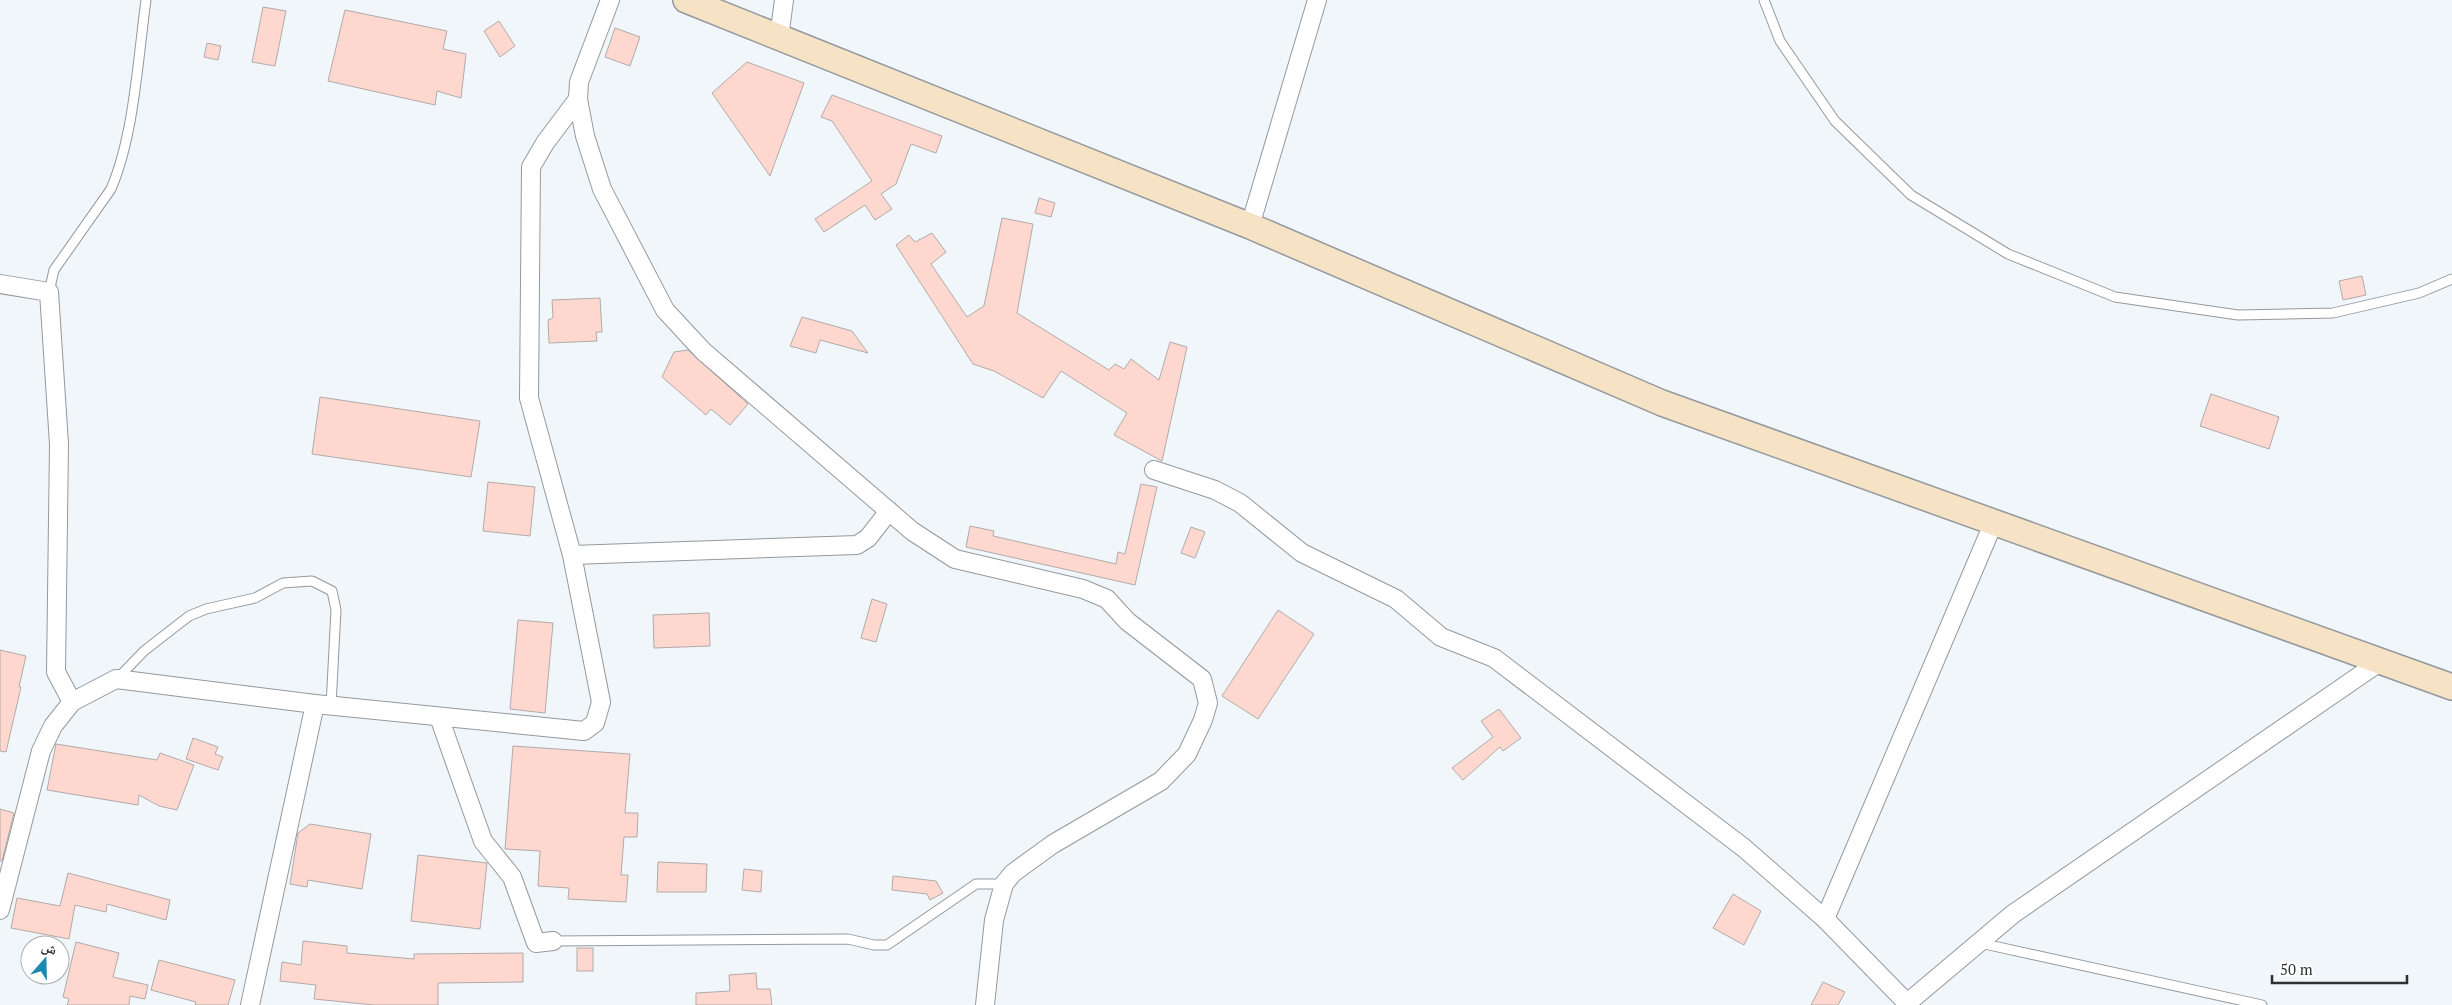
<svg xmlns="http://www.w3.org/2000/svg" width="2452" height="1005" font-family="'PT Serif','Noto Naskh Arabic',serif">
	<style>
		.building { fill: #fed8cf; stroke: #b1aaa9 }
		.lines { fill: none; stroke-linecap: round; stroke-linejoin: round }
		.lane-casing { stroke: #94999d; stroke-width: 11 }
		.street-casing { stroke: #94999d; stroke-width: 20 }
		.secondary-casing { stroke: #94999d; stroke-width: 28 }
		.lane { stroke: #fff; stroke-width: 9 }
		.street { stroke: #fff; stroke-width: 18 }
		.secondary { stroke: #f6e2c5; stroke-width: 25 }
	</style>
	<rect width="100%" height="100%" fill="#f1f6fb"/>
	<g class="building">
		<path d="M263,7L286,11L275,66L252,62Z"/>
		<path d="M345,10L447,31L443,49L466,54L461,98L437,91L435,105L328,81Z"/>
		<path d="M499,21L515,46L500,57L484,31Z"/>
		<path d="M615,28L640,37L630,66L605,57Z"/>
		<path d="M207,43L221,46L218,60L204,57Z"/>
		<path d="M747,62L804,83L770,176L712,93Z"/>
		<path d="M832,95L942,136L936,153L911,144L896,184L881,194L892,209L875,220L865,205L824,232L815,219L872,181L832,121L821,117Z"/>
		<path d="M1039,198L1055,203L1051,217L1035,213Z"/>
		<path d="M1002,218L1033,224L1017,313L1109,370L1115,364L1124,369L1131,359L1159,380L1170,342L1187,347L1162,461L1114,435L1127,413L1061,371L1043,398L994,371L973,364L896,245L909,235L915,242L932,233L946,252L931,264L967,317L984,306Z"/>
		<path d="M2362,276L2366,295L2343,300L2339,281Z"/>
		<path d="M600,298L602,332H596L597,341L549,343L548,320L553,318L552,300Z"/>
		<path d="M802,317L852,331L868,353L820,340L816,353L790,346Z"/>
		<path d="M688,350L748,404L730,425L711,409L706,415L662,377L674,352Z"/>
		<path d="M2211,394L2279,417L2269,449L2200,426Z"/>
		<path d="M320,397L480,421L471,477L312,454Z"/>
		<path d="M488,482L535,487L530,536L483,531Z"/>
		<path d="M1141,484L1157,487L1135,585L966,547L970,526L994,531L993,536L1116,564L1118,552L1125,554Z"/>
		<path d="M1191,527L1205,532L1195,558L1181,553Z"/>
		<path d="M872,599L887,604L876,642L861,638Z"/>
		<path d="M1278,610L1314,634L1258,719L1222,696Z"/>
		<path d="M709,613L710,646L654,648L653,615Z"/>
		<path d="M518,620L553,623L545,713L510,709Z"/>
		<path d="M0,650L26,656L19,687H21L6,752L0,751Z"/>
		<path d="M1499,709L1521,738L1503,751L1500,747L1463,780L1452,768L1493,737L1481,721Z"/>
		<path d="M193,738L218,747L215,754L223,757L218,770L186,759Z"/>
		<path d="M56,744L157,760L160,753L194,765L177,810L159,806L139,795L138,805L47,790Z"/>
		<path d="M513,746L630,754L625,813H638L637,837H624L621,875H628L626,902L568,899L569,888L538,886L540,851L505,849Z"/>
		<path d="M0,809L14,813L2,861H0Z"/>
		<path d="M310,824L371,834L362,889L308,880L307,887L290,884L298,833Z"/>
		<path d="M418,855L487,863L480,929L411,921Z"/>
		<path d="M658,862L707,864L706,892H657Z"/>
		<path d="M744,869L762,871L761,892L742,890Z"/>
		<path d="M68,873L170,900L166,920L107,904L106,912L75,905L69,939L11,928L17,898L60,906Z"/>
		<path d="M893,876L936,881L943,893L930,900L927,894L892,890Z"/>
		<path d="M1733,894L1761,911L1744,945L1713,928Z"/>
		<path d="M303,941L347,946V953L414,959V954L523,953V982L438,983V1005H374L314,999L316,985L280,981L282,962L301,965Z"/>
		<path d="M76,942L119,953L113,977L148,985L145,999L130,996L129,1005H67L69,999L63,997Z"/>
		<rect x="577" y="948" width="16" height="23"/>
		<path d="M159,960L235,980L228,1005H195L196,1002L151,990Z"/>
		<path d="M756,973L757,989H770L772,1005H696V993L730,991L729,975Z"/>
		<path d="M1823,982L1845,992L1838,1005H1811Z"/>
	</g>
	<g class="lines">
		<defs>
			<g id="lane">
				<path d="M1764,0L1780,41L1835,121L1911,195L2008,254L2115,297L2238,315L2333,313L2419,293L2452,279"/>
				<path d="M49,292L54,270L111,189C134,136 138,58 146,0"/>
				<path d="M117,679L144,651L189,616L206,609L255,598L283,583L312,581L332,591L336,610L331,706"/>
				<path d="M553,941L848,939L874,945H887L976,884H1004"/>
				<path d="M1980,943L2262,1005"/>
			</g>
			<g id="street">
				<path d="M610,0L579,82L578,99L585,136L602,189L665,310L703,351L912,531L955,559L1083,589L1107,599L1127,621L1202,679L1208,703L1203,720L1187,754L1161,781L1053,844L1013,873L1004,884L994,920L985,1005"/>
				<path d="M779,38L784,0"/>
				<path d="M1250,226L1317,0"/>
				<path d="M0,284L49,292L59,444L56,672L72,702L53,726L41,751L0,910"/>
				<path d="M1154,470L1215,490L1240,503L1302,553L1396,599L1441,637L1494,658L1744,848L1825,919L1907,1003"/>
				<path d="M572,555L857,545L868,538L889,511"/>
				<path d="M72,702L116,679L315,704L584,731L595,723L601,702L572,555L529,398L531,167L545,143L578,99"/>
				<path d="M439,717L483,841L512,877L536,943L553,941"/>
				<path d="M1825,919L1993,524"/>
				<path d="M250,1005L315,704"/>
				<path d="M1905,1005L2013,914L2381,661"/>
			</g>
			<path id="secondary" d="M686,0L1250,226L1662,403L2452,687"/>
		</defs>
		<use href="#lane" class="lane-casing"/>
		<use href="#street" class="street-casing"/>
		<use href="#secondary" class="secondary-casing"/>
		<use href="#lane" class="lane"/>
		<use href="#street" class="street"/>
		<use href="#secondary" class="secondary"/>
	</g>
	<g transform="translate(45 960) rotate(20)"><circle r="24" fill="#ffffff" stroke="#abacad"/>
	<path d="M0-4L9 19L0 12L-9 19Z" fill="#1e89b0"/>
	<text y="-8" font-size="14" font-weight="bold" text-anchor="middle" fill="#2e3031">ش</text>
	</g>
	<path d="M2272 975v8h135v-8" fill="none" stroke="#2e3031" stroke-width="2.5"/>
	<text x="2280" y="975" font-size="15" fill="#2e3031" stroke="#ffffff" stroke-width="4" paint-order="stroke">50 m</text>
</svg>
